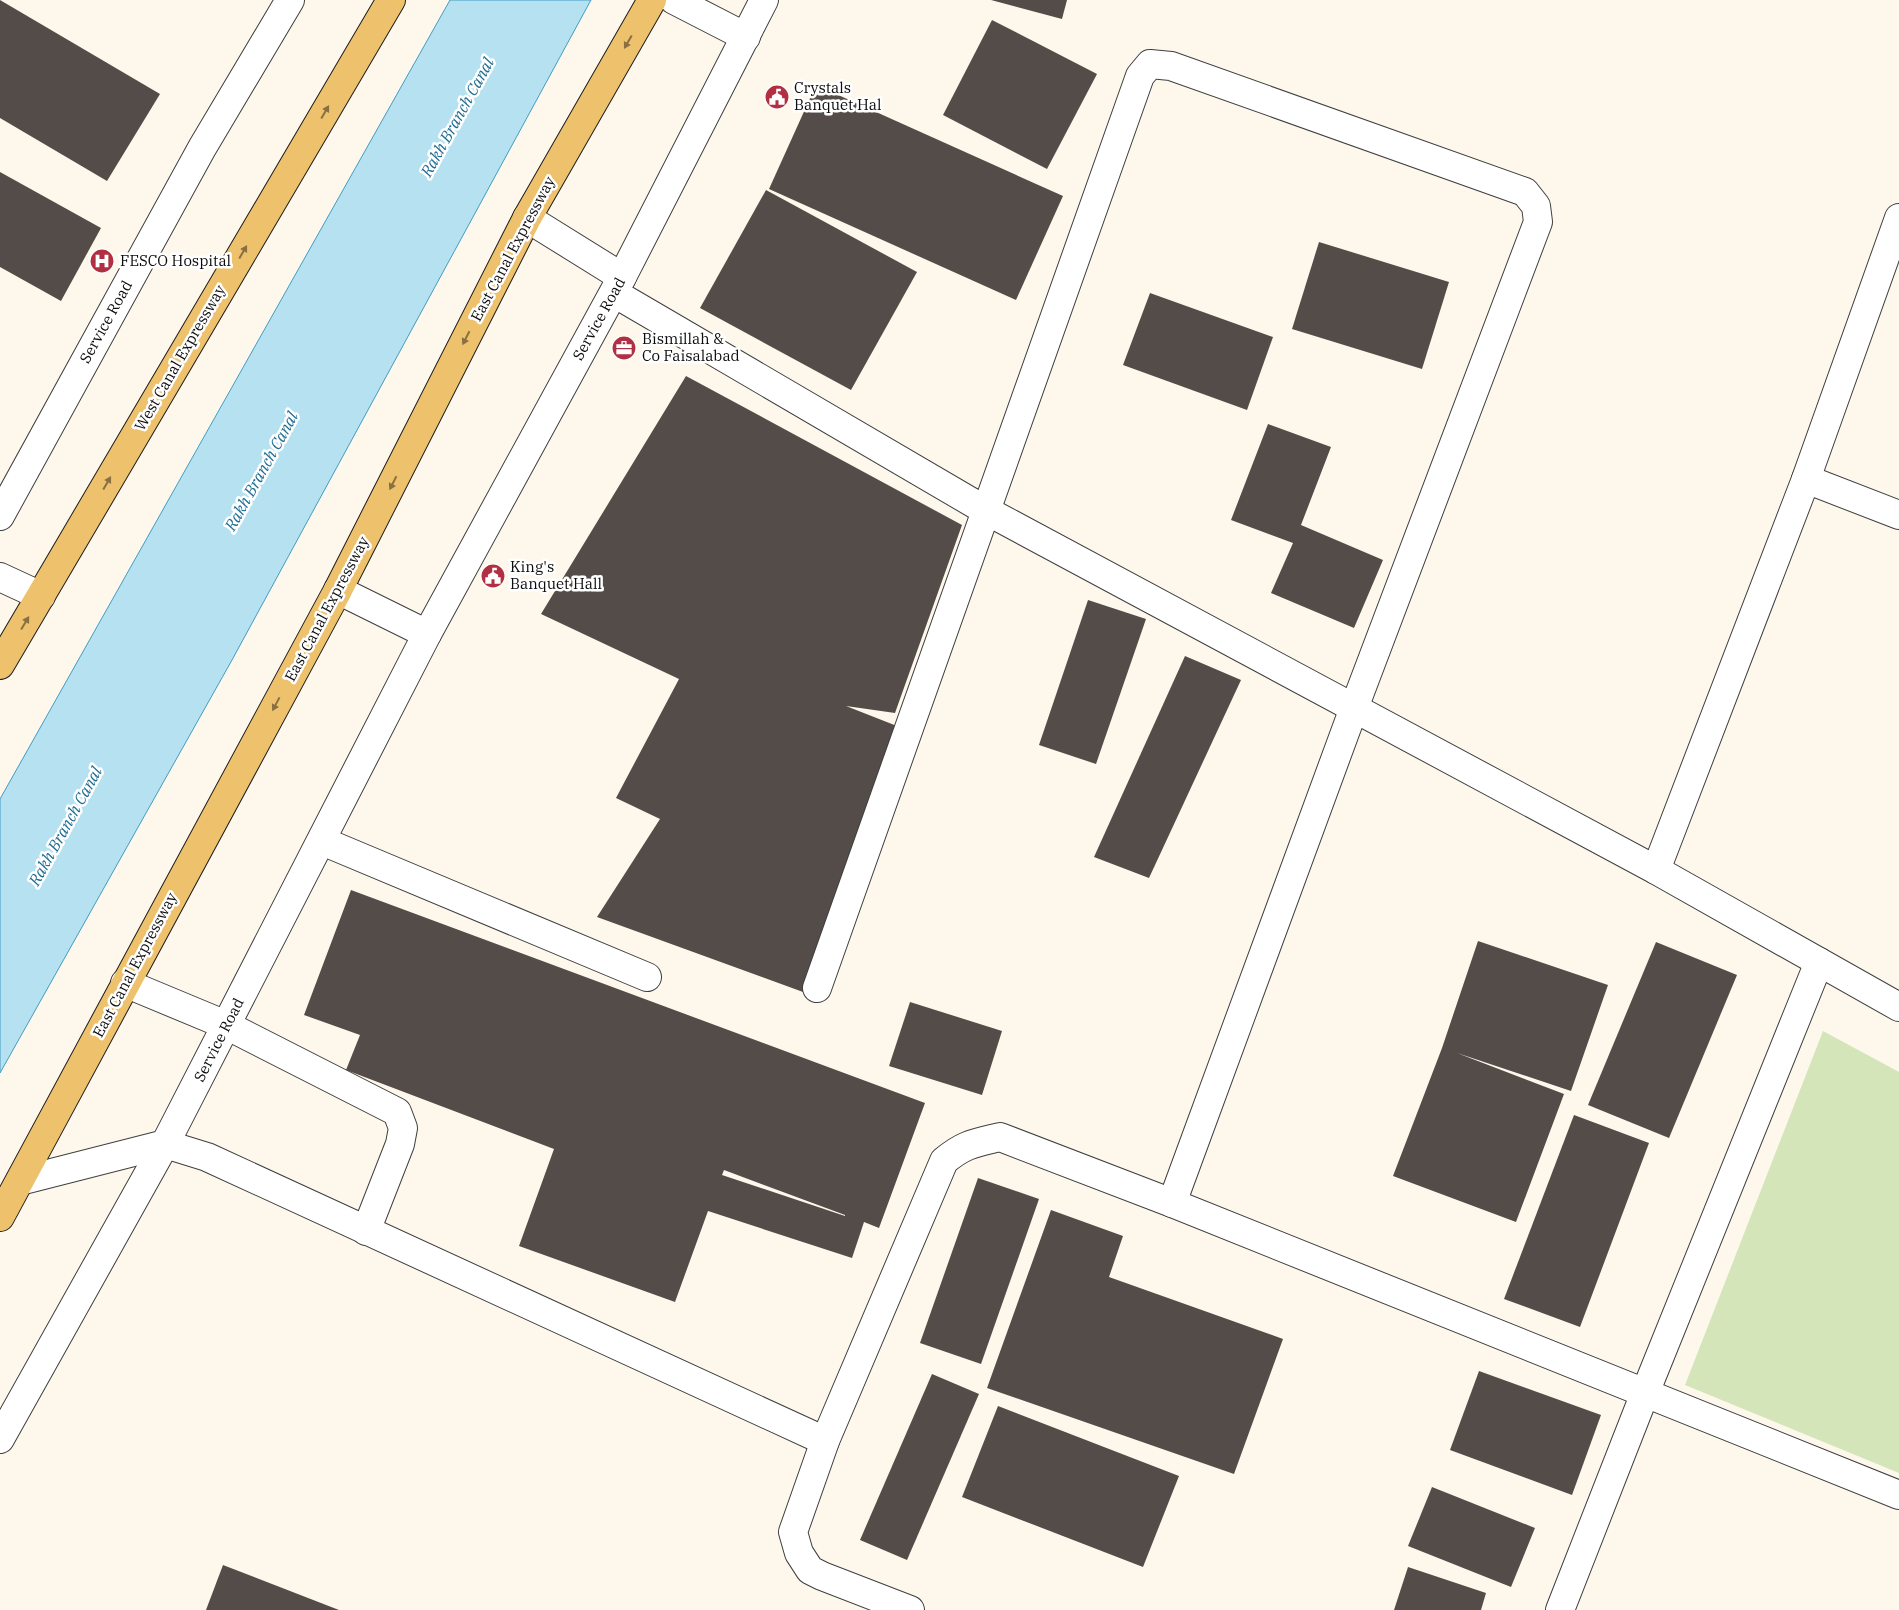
<svg xmlns="http://www.w3.org/2000/svg" width="1899" height="1610" font-family="'IBM Plex Serif',serif">
	<style>
		.green { fill: #d4e5b9 }
		.water { fill: #b5e1f1; stroke: #429cc2 }
		.building { fill: #544c49; fill-rule: evenodd }
		.lines { fill: none; stroke-linecap: round; stroke-linejoin: round }
		.minor-casing { stroke: #3f3f3f; stroke-width: 30 }
		.major-casing { stroke: #1d1d1d; stroke-width: 30 }
		.minor { stroke: #fff; stroke-width: 28 }
		.major { stroke: #eec16c; stroke-width: 28 }
		.oneway { fill: #887041 }
		.labels { text-anchor: middle; stroke-width: 5; stroke-linejoin: round; paint-order: stroke }
		.poi-label { font-size: 15px; fill: #0c0c0c; stroke: #fff; text-anchor: start }
		.street-label { font-size: 15px; fill: #0c0c0c; stroke: #fff }
		.water-label { font-size: 16px; font-style: italic; fill: #206d93; stroke: #fff }
	</style>
	<rect width="100%" height="100%" fill="#fef8ec"/>
	<path class="green" d="M1823,1031L1899,1072V1473L1685,1385Z"/>
	<path class="water" d="M450,0H591L232,660L0,1073V799Z"/>
	<g class="building">
		<path d="M0,0L160,94L107,181L0,118Z"/>
		<path d="M991,0H1067L1062,19Z"/>
		<path d="M992,20L1097,74L1047,169L943,115Z"/>
		<path d="M816,85L1063,196L1016,300L769,189Z"/>
		<path d="M0,172L101,228L61,301L0,267Z"/>
		<path d="M766,190L917,272L851,390L700,308Z"/>
		<path d="M1319,242L1449,282L1422,369L1292,329Z"/>
		<path d="M1150,293L1273,337L1247,410L1123,365Z"/>
		<path d="M686,376L962,525L895,713L846,706L902,728L803,992L597,917L660,819L616,798L679,679L541,614Z"/>
		<path d="M1268,424L1331,447L1301,525L1383,560L1354,628L1271,593L1293,543L1231,520Z"/>
		<path d="M1088,600L1146,619L1096,764L1039,745Z"/>
		<path d="M1185,656L1241,680L1149,878L1094,857Z"/>
		<path d="M351,890L925,1103L879,1228L864,1222L852,1258L708,1211L675,1302L519,1246L554,1149L346,1070L360,1035L304,1015ZM724,1170L845,1215V1216L722,1175Z"/>
		<path d="M1478,941L1608,985L1571,1091L1457,1053L1564,1094L1516,1222L1393,1176L1442,1048Z"/>
		<path d="M1656,942L1737,975L1669,1138L1588,1105Z"/>
		<path d="M910,1002L1002,1031L982,1095L889,1066Z"/>
		<path d="M1574,1115L1649,1143L1580,1327L1504,1299Z"/>
		<path d="M978,1178L1039,1199L981,1364L920,1343Z"/>
		<path d="M1051,1210L1123,1236L1109,1277L1283,1339L1234,1474L987,1388Z"/>
		<path d="M1479,1371L1601,1415L1572,1495L1450,1450Z"/>
		<path d="M932,1374L979,1394L907,1560L860,1540Z"/>
		<path d="M998,1406L1179,1476L1143,1567L962,1497Z"/>
		<path d="M1432,1487L1535,1528L1511,1587L1408,1546Z"/>
		<path d="M223,1565L339,1610H206Z"/>
		<path d="M1408,1567L1486,1593L1481,1610H1394Z"/>
	</g>
	<g class="lines">
		<defs>
			<g id="minor">
				<path d="M674,0L746,37"/>
				<path d="M527,218L622,277"/>
				<path d="M1899,218L1806,479L1656,870L1899,1007"/>
				<path d="M614,293L985,510L1656,870"/>
				<path d="M1806,479L1899,515"/>
				<path d="M0,516L202,148L290,0"/>
				<path d="M0,577L41,596"/>
				<path d="M427,634L622,277L764,0"/>
				<path d="M322,841L647,977"/>
				<path d="M125,983L226,1025L397,1112L403,1128L400,1144L366,1231"/>
				<path d="M817,988L1140,76L1150,64L1171,66L1525,192L1536,206L1538,222L1354,708L1172,1203"/>
				<path d="M20,1181L165,1144L207,1157L825,1441"/>
				<path d="M0,1439L165,1144L427,634L338,590"/>
				<path d="M910,1610L822,1576L810,1570L799,1553L793,1532L825,1441L944,1161C964,1144 975,1143 1000,1137L1172,1203L1899,1495"/>
				<path d="M1560,1610L1645,1393L1819,962"/>
			</g>
			<g id="major">
				<path d="M0,665L391,0"/>
				<path d="M0,1217L338,590L527,218L652,0"/>
			</g>
		</defs>
		<use href="#minor" class="minor-casing"/>
		<use href="#major" class="major-casing"/>
		<use href="#minor" class="minor"/>
		<use href="#major" class="major"/>
	</g>
	<defs><path id="oneway-solid" d="M-6-.8H1V-3.2L6.5 0L1 3.2V.8H-6Z" transform="scale(1.25)"/></defs>
	<g class="oneway">
		<use href="#oneway-solid" transform="translate(628 42) rotate(120)"/>
		<use href="#oneway-solid" transform="translate(325 112) rotate(-60)"/>
		<use href="#oneway-solid" transform="translate(243 252) rotate(-60)"/>
		<use href="#oneway-solid" transform="translate(466 338) rotate(117)"/>
		<use href="#oneway-solid" transform="translate(107 483) rotate(-60)"/>
		<use href="#oneway-solid" transform="translate(393 483) rotate(117)"/>
		<use href="#oneway-solid" transform="translate(25 623) rotate(-59)"/>
		<use href="#oneway-solid" transform="translate(276 704) rotate(118)"/>
	</g>
	<defs>
		<symbol id="civic-disc" viewBox="-11 -11 22 22"><circle r="9.5" fill="#b12f43" stroke="#fff"/><path d="M-.6-6.5H3V-4.5H.6V-3L4-1V1h2V6H-6V1h2V-1L-.6-3ZM-1.2 2.5V6h2.4V2.5Z" fill="#fff"/></symbol>
		<symbol id="hospital-disc" viewBox="-11 -11 22 22"><circle r="9.5" fill="#b12f43" stroke="#fff"/><path d="M-5-5h3v3.5h4V-5h3V5h-3V1.5h-4V5h-3Z" fill="#fff"/></symbol>
		<symbol id="office-disc" viewBox="-11 -11 22 22"><circle r="9.5" fill="#b12f43" stroke="#fff"/><path d="M-6-3h4V-5.5h4V-3h4V5H-6ZM-1-4.5V-3h2v-1.5ZM-6 0V1H6V0Z" fill="#fff"/></symbol>
	</defs>
	<g fill-rule="evenodd">
		<use href="#civic-disc" x="763" y="83" width="28" height="28"/>
		<use href="#hospital-disc" x="88" y="247" width="28" height="28"/>
		<use href="#office-disc" x="610" y="334" width="28" height="28"/>
		<use href="#civic-disc" x="479" y="562" width="28" height="28"/>
	</g>
	<g class="labels">
		<g class="poi-label">
			<text x="794" y="93">Crystals<tspan x="794" dy="17">Banquet Hal</tspan></text>
			<text x="120" y="266">FESCO Hospital</text>
			<text x="642" y="344">Bismillah &amp;<tspan x="642" dy="17">Co Faisalabad</tspan></text>
			<text x="510" y="572">King's<tspan x="510" dy="17">Banquet Hall</tspan></text>
		</g>
		<g class="street-label">
			<text transform="translate(513 249) rotate(-62)" y="5">East Canal Expressway</text>
			<text transform="translate(599 319) rotate(-61)" y="5">Service Road</text>
			<text transform="translate(106 322) rotate(-61)" y="5">Service Road</text>
			<text transform="translate(180 358) rotate(-60)" y="5">West Canal Expressway</text>
			<text transform="translate(327 609) rotate(-62)" y="5">East Canal Expressway</text>
			<text transform="translate(135 965) rotate(-62)" y="5">East Canal Expressway</text>
			<text transform="translate(219 1040) rotate(-63)" y="5">Service Road</text>
		</g>
		<g class="water-label">
			<text transform="translate(457 117) rotate(-61)" y="6">Rakh Branch Canal</text>
			<text transform="translate(261 471) rotate(-61)" y="6">Rakh Branch Canal</text>
			<text transform="translate(65 826) rotate(-61)" y="6">Rakh Branch Canal</text>
		</g>
	</g>
</svg>
